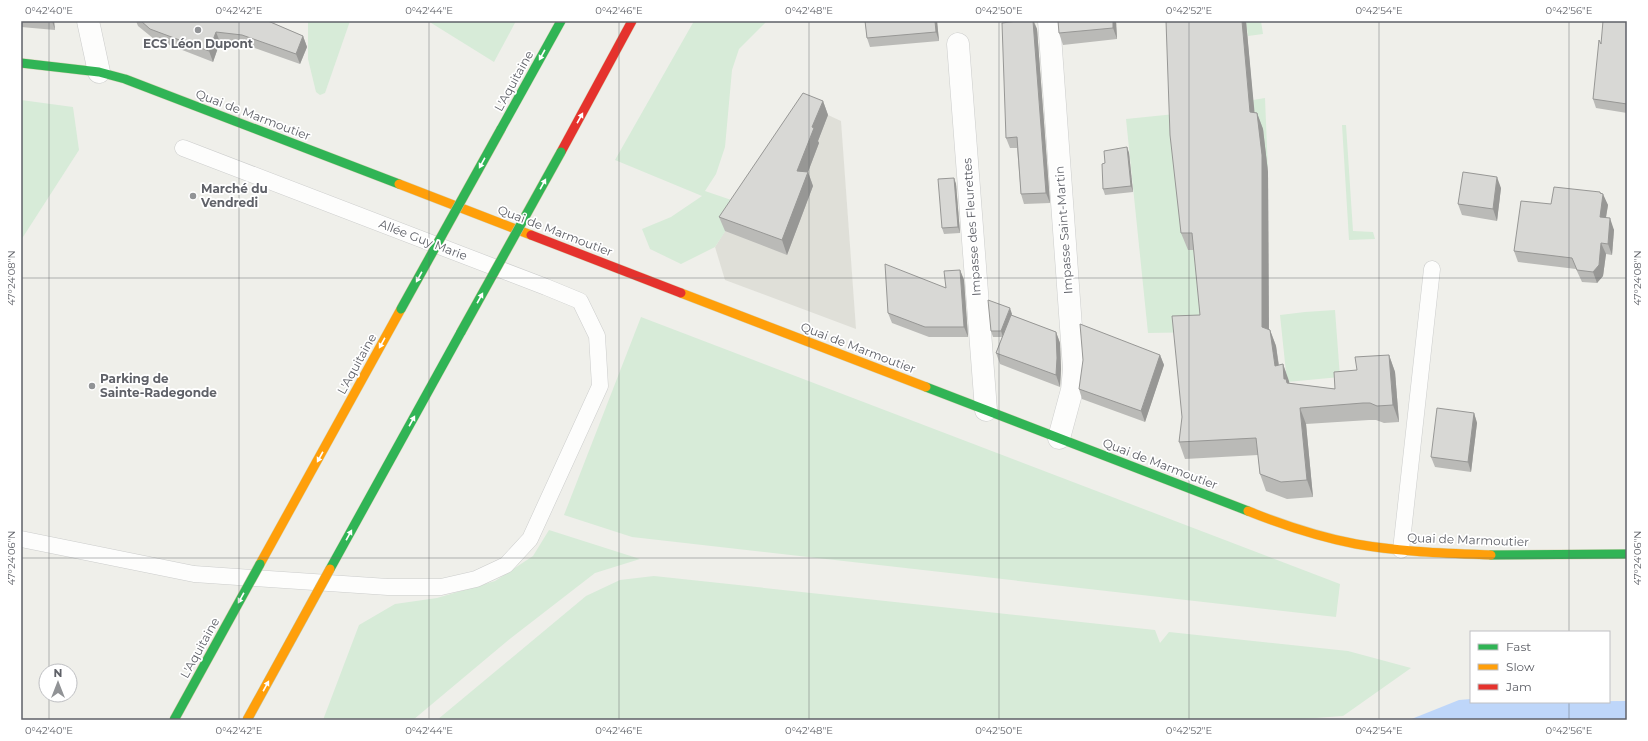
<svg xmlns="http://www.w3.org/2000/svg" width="1648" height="741" font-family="Montserrat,sans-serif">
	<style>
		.education { fill: #dfdfd8 }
		.green { fill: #d7ebd8 }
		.water { fill: #bed6f9 }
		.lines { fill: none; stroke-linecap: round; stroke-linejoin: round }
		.lane-casing { stroke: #cccdcc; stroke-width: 17 }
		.street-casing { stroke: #cccdcc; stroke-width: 23 }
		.fast-casing { stroke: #d7d4b7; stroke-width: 10 }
		.slow-casing { stroke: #d7d4b7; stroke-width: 10 }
		.jam-casing { stroke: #d7d4b7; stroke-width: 10 }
		.lane { stroke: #fdfdfc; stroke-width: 16 }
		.street { stroke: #fdfdfc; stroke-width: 22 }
		.fast { stroke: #30b455; stroke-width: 9 }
		.slow { stroke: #ff9f0a; stroke-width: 9 }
		.jam { stroke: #e5322d; stroke-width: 9 }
		.fast-bridge-casing { stroke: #c7c196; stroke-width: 10; stroke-linecap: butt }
		.slow-bridge-casing { stroke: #c7c196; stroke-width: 10; stroke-linecap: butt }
		.fast-bridge { stroke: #30b455; stroke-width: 9 }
		.slow-bridge { stroke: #ff9f0a; stroke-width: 9 }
		.wall { fill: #babab7 }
		.shaded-wall { fill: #979795 }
		.building { fill: #d8d8d5; stroke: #979795 }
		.oneway { fill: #fff }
		.ticks { fill: none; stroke: #5f6168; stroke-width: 1; stroke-opacity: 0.45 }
		.poi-dot { fill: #919396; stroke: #fff; stroke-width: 1.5 }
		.labels { text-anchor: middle; stroke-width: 3.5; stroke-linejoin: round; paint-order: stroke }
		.poi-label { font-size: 12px; font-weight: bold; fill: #5f6168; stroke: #fff; text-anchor: start }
		.street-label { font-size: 12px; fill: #5f6168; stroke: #fff }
		.neatline { fill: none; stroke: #5f6168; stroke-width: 1.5 }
		.ticks-label { font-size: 10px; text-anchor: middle; fill: #5f6168 }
	</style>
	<rect width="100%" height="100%" fill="#efefea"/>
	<path class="education" d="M828,115L841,121L856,329L725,280L715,247L725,231Z"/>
	<g class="green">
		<path d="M308,21H350L325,93L320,95L316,92L308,59Z"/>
		<path d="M428,21H516L494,62Z"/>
		<path d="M694,21H767L739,49L732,70L725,147L716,174L705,191L743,204L715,247L681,264L650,249L642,229L671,217L702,196L615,160Z"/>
		<path d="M1246,21H1261L1263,34L1248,36Z"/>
		<path d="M1265,98L1268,172L1256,128L1253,100Z"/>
		<path d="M21,100L73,107L79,150L21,240Z"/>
		<path d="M1175,114L1198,250L1206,332L1148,333L1126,119Z"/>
		<path d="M1342,125H1346L1353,231L1373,232L1375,239L1349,240Z"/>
		<path d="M1335,310L1340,377L1287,382L1280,315L1305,312Z"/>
		<path d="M641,317L1340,584L1336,617L632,537L564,515Z"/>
		<path d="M549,530L640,559L595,573L511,638L413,720H323L359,625L395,604L437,598L495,581L533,556Z"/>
		<path d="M654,576L1155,630L1160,643L1169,632L1348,651L1411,668L1343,716L1288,720H437L586,596L620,580Z"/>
	</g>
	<path class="water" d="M1471,699V702L1627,701V720H1409L1459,700Z"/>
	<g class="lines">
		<defs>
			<g id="lane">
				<path d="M21,539L194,574L388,587H441L476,579L506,565L530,539L600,386L597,336L580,301L546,287L183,148"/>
				<path d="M1401,550L1432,269"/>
			</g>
			<g id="street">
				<path d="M88,21L99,72"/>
				<path d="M1049,21L1074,369L1072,390L1059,438"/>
				<path d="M958,44L986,410"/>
			</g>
			<g id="fast">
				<path d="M21,63L99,72L125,79L399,184"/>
				<path d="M501,129L561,21"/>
				<path d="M926,387L1248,511"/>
				<path d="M1491,555L1627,554"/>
				<path d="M330,569L461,332"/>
			</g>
			<g id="slow">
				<path d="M399,184L531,235"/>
				<path d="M681,293L926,387"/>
				<path d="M1248,511C1283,525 1319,537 1356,544C1401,552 1446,553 1491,555"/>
				<path d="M260,564L401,309"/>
			</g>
			<g id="jam">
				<path d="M561,152L632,21"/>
				<path d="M531,235L681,293"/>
			</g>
		</defs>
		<use href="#lane" class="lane-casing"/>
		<use href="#street" class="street-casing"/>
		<use href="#fast" class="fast-casing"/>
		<use href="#slow" class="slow-casing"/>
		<use href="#jam" class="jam-casing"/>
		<use href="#lane" class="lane"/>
		<use href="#street" class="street"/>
		<use href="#fast" class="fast"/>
		<use href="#slow" class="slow"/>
		<use href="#jam" class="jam"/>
		<defs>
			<g id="fast-bridge">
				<path d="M401,309L501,129"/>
				<path d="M461,332L561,152"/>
				<path d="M174,720L260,564"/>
			</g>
			<path id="slow-bridge" d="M247,720L330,569"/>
		</defs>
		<use href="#fast-bridge" class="fast-bridge-casing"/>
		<use href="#slow-bridge" class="slow-bridge-casing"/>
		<use href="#fast-bridge" class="fast-bridge"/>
		<use href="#slow-bridge" class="slow-bridge"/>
	</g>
	<g class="wall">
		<path d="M21,21H54L55,30L21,27Z"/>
		<path d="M136,21H268L303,36L307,47L300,64L246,45L220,42L213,62L154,39L138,26Z"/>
		<path d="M865,21H937L939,41L870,47L867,38Z"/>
		<path d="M1017,21H1034L1037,29L1050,203L1024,204L1021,194L1017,148H1010L1006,138Z"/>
		<path d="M1116,21L1117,39L1063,45L1059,33Z"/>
		<path d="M1166,21H1246L1254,112L1257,113L1263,129L1268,172L1269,329L1270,330L1276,346L1279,365L1283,364L1289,383L1335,389L1357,370L1389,355L1395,372L1399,422L1384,423L1376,420H1369L1306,424L1313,497L1287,499L1266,491L1260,474L1258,455L1185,459L1179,442L1200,315L1194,250H1188L1181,233Z"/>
		<path d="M1627,21V113L1596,108L1593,99L1601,44Z"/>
		<path d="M823,101L828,115L818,141L819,143L808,172L813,186L787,255L725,231L719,217Z"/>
		<path d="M1127,147L1129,153L1133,192L1105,195L1103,189L1105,163Z"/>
		<path d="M954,178L956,184L960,233L944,234L942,228Z"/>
		<path d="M1501,188L1497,221L1462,215L1458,204Z"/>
		<path d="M1600,193L1608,205L1606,218L1614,230L1612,255L1606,254L1603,276L1597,283L1582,282L1576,269L1518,262L1514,251L1551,204Z"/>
		<path d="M960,270L964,280L968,337H929L892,323L888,313L946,288Z"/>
		<path d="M1012,314L1011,315L1056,332L1060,343L1061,369L1060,387L1000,364L996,353L1002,337H993L991,331Z"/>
		<path d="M1160,355L1164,365L1145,422L1082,399L1079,389Z"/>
		<path d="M1474,413L1477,423L1471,472L1435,467L1431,457Z"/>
	</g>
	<g class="shaded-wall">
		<path d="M52,21H54L55,30Z"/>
		<path d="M935,21H937L939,41L936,32Z"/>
		<path d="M1033,21L1037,29L1050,203L1046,193Z"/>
		<path d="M1113,21H1116L1117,39L1113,28Z"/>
		<path d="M1242,21H1246L1256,128L1250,112Z"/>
		<path d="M216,32L220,42L213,62L209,51Z"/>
		<path d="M303,36L307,47L300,64L296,54Z"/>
		<path d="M823,101L828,115L818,141L819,143L808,172L813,186L787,255L782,240L797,171L812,127Z"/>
		<path d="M1257,113L1263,129L1268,172L1269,343L1262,327Z"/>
		<path d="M1127,147L1129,153L1133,192L1131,186Z"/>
		<path d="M1497,177L1501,188L1497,221L1493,209Z"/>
		<path d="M954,178L956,184L960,233L958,227Z"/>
		<path d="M1600,192L1603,200V194L1608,205L1604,228L1600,217Z"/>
		<path d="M1610,218L1614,230L1612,255L1608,244Z"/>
		<path d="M1601,243L1606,254L1603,276L1597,283L1593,272Z"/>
		<path d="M960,270L964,280L968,337L964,327Z"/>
		<path d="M1010,308L1012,314L1003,337L1001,331Z"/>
		<path d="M1270,330L1276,346L1281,383L1275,366Z"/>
		<path d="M1056,332L1060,343L1061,369L1060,387L1056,375Z"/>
		<path d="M1160,355L1164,365L1145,422L1141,411Z"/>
		<path d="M1389,355L1395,372L1399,422L1393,405Z"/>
		<path d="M1283,364L1289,381L1290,388L1284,379Z"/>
		<path d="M1300,408L1306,424L1313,497L1307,480Z"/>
		<path d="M1474,413L1477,423L1471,472L1468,462Z"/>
	</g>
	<g class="building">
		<path d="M141,21H268L303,36L296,54L242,35L216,32L209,51L150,29Z"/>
		<path d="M865,21H935L936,32L867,38Z"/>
		<path d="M1017,21H1033L1046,193L1021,194L1017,137L1006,138L1002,23Z"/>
		<path d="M1058,21H1113V28L1059,33Z"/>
		<path d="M1166,21H1242L1250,112L1257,113L1262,155V327L1270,330L1275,366L1283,364L1284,379H1286L1287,383L1335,389L1334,372L1357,370L1355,357L1389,355L1393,405L1377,406L1370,403H1363L1300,408L1307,480L1281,482L1260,474L1256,438L1179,442L1182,417L1172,316L1200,315L1192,233H1181L1170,135Z"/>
		<path d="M1603,21H1627V104L1593,99L1599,40L1601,44Z"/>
		<path d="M803,93L823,101L812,127L814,128L797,171L808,172L782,240L719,217Z"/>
		<path d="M1127,147L1131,186L1103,189L1102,164L1105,163L1104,151Z"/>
		<path d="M1463,172L1497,177L1493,209L1458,204Z"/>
		<path d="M954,178L958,227L942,228L938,179Z"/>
		<path d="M1554,187L1600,192V193L1603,194L1600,217L1610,218L1608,244L1601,243L1599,265L1593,272L1577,270L1572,258L1514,251L1521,201L1551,204Z"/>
		<path d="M885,264L946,288L944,271L960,270L964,327H925L888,313Z"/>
		<path d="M988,300L1010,308L1001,331H991Z"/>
		<path d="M1011,315L1056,332L1057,358L1056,375L996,353Z"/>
		<path d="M1080,324L1160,355L1141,411L1079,389L1083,360Z"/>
		<path d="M1437,408L1474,413L1468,462L1431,457Z"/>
	</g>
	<defs><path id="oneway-solid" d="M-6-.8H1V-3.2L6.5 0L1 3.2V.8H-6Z"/></defs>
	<g class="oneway">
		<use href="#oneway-solid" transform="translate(542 55) rotate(119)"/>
		<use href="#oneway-solid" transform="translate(580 118) rotate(-61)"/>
		<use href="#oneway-solid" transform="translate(482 163) rotate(119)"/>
		<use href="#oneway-solid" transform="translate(543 184) rotate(-61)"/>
		<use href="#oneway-solid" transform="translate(419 277) rotate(119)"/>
		<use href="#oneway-solid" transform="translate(480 298) rotate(-61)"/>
		<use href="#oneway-solid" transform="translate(382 343) rotate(119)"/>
		<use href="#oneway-solid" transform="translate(412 421) rotate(-61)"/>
		<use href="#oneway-solid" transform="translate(320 457) rotate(119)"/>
		<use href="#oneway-solid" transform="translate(349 535) rotate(-61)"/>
		<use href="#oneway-solid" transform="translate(241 598) rotate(119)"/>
		<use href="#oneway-solid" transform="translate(266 686) rotate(-61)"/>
	</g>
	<path class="ticks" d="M49,21V671M239,21V720M429,21V720M619,21V720M809,21V720M999,21V720M1189,21V720M1379,21V720M1569,21V632M21,278H1627M21,558H1627M49,695V720M1569,702V720"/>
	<g class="poi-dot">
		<circle cx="198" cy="30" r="4"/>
		<circle cx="193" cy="196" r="4"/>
		<circle cx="92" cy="386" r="4"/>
	</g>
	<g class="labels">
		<g class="poi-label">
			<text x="198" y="48" text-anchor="middle">ECS Léon Dupont</text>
			<text x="201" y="193">Marché du<tspan x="201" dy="14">Vendredi</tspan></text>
			<text x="100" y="383">Parking de<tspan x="100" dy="14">Sainte-Radegonde</tspan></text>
		</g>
		<g class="street-label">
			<text transform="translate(514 81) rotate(-61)" y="4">L'Aquitaine</text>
			<text transform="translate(253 115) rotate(21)" y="4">Quai de Marmoutier</text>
			<text transform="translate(972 227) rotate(-94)" y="4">Impasse des Fleurettes</text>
			<text transform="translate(1064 230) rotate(-94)" y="4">Impasse Saint-Martin</text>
			<text transform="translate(555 231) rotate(21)" y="4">Quai de Marmoutier</text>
			<text transform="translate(423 240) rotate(21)" y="4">Allée Guy Marie</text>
			<text transform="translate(858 348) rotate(21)" y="4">Quai de Marmoutier</text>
			<text transform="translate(357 364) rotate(-61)" y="4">L'Aquitaine</text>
			<text transform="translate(1160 464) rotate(21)" y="4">Quai de Marmoutier</text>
			<text transform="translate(1468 540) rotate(2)" y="4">Quai de Marmoutier</text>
			<text transform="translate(200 648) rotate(-61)" y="4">L'Aquitaine</text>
		</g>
	</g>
	<rect width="1648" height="741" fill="none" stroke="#ffffff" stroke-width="44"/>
	<rect x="1470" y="631" width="140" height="72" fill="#ffffff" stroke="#bfc0c3"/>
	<rect x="1478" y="644" width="20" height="6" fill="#30b455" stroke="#bfc0c3"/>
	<text x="1506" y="651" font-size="12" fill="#5f6168">Fast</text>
	<rect x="1478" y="664" width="20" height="6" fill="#ff9f0a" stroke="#bfc0c3"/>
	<text x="1506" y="671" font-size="12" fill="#5f6168">Slow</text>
	<rect x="1478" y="684" width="20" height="6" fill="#e5322d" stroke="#bfc0c3"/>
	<text x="1506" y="691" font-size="12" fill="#5f6168">Jam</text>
	<g transform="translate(58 683)"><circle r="19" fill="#ffffff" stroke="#bfc0c3"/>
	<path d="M0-3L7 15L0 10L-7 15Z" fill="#919396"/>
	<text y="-6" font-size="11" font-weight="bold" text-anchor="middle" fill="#5f6168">N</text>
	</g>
	<rect x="22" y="22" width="1604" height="697" class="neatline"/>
	<g class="ticks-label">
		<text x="49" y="14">0°42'40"E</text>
		<text x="239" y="14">0°42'42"E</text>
		<text x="429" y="14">0°42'44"E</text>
		<text x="619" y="14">0°42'46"E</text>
		<text x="809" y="14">0°42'48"E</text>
		<text x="999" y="14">0°42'50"E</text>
		<text x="1189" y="14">0°42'52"E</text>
		<text x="1379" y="14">0°42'54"E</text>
		<text x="1569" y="14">0°42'56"E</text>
		<text transform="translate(11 278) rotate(-90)" y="4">47°24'08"N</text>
		<text transform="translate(1637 278) rotate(-90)" y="4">47°24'08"N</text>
		<text transform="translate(11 558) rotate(-90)" y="4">47°24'06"N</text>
		<text transform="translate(1637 558) rotate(-90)" y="4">47°24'06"N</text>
		<text x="49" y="734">0°42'40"E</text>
		<text x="239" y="734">0°42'42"E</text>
		<text x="429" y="734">0°42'44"E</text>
		<text x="619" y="734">0°42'46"E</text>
		<text x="809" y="734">0°42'48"E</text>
		<text x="999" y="734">0°42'50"E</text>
		<text x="1189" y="734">0°42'52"E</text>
		<text x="1379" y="734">0°42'54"E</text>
		<text x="1569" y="734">0°42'56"E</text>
	</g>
</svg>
